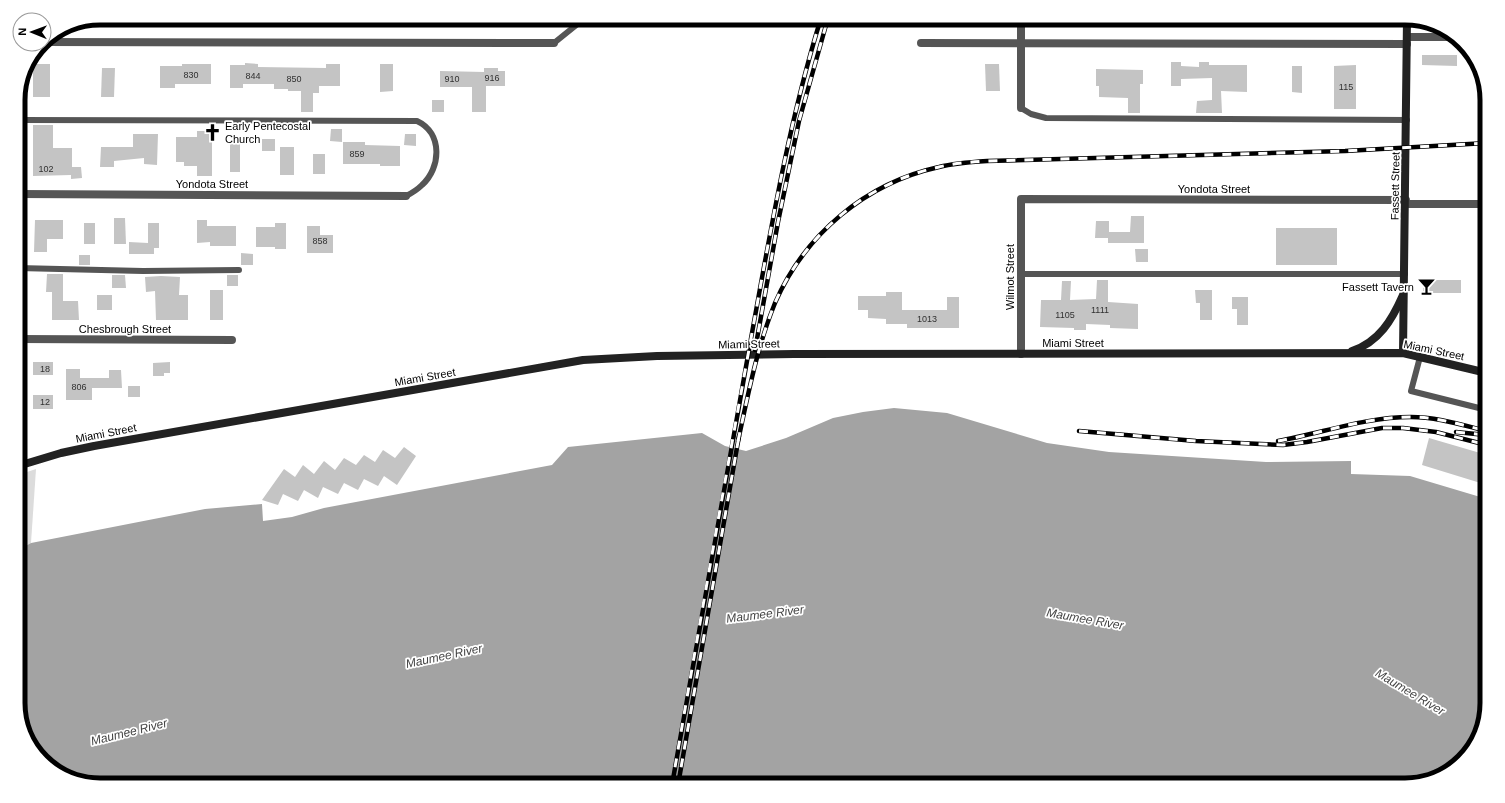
<svg xmlns="http://www.w3.org/2000/svg" width="1505" height="803" font-family="Helvetica,sans-serif">
	<style>
		.green { fill: #dcdcdc }
		.water { fill: #a3a3a3 }
		.building { fill: #c4c4c4 }
		.lines { fill: none; stroke-linecap: round; stroke-linejoin: round }
		.lane { stroke: #555; stroke-width: 6 }
		.street { stroke: #555; stroke-width: 8 }
		.secondary { stroke: #222; stroke-width: 8 }
		.rail-casing { stroke: #000; stroke-width: 4.5 }
		.rail { stroke: #fff; stroke-width: 3; stroke-dasharray: 9; stroke-linecap: butt }
		.labels { text-anchor: middle; stroke-width: 3.5; stroke-linejoin: round; paint-order: stroke }
		.number-label { font-size: 9px; fill: #313131 }
		.poi-label { font-size: 11px; fill: #000; stroke: #fff; text-anchor: start }
		.street-label { font-size: 11px; fill: #000; stroke: #fff }
		.water-label { font-size: 12px; font-style: italic; fill: #444; stroke: #fff }
		.rim { fill: none; stroke: #000; stroke-width: 5 }
	</style>
	<rect width="100%" height="100%" fill="#fff"/>
	<path class="green" d="M36,469L31,543L18,550V475Z"/>
	<path class="water" d="M894,408L947,413L1047,443L1109,452L1266,462L1351,461V474L1410,476L1487,499V703L1478,739L1446,774L1405,785H100L64,776L32,749L18,708V550L31,543L205,509L262,504L263,521L292,517L324,508L552,465L568,447L702,433L725,446L746,451L786,438L833,418L863,412Z"/>
	<g class="building">
		<rect x="951" y="18" width="12" height="9"/>
		<path d="M1422,55H1457V66L1422,65Z"/>
		<path d="M1171,62H1181V66L1199,67V62H1209V65H1247V92L1221,91L1222,113H1196L1197,101L1212,100V78L1181,79V86H1171Z"/>
		<path d="M245,63L258,64V67L326,68V64H340V86H319V93H313V112H301V91H288V89H274V84H243V88H230V65H245Z"/>
		<rect x="33" y="64" width="17" height="33"/>
		<path d="M182,64H211V84H175V88H160V66H182Z"/>
		<path d="M380,64H393V91L380,92Z"/>
		<path d="M985,64H999L1000,91H986Z"/>
		<path d="M1356,65V109H1334V66Z"/>
		<path d="M1292,66H1302V93L1292,92Z"/>
		<path d="M102,68H115L114,97H101Z"/>
		<path d="M484,68H498V71H505V86H486V112H472V87H440V71L484,72Z"/>
		<path d="M1096,69L1143,70V84H1140V113H1128V98L1099,97V86H1096Z"/>
		<rect x="432" y="100" width="12" height="12"/>
		<path d="M33,125H53V148H72V167H81L82,178L71,179V175L33,176Z"/>
		<path d="M331,129H342V142L330,141Z"/>
		<path d="M197,131H212V176H197V166H184V162H176V137H197Z"/>
		<path d="M133,134H158L157,165L144,164V158L114,161V167H100L101,147H133Z"/>
		<path d="M405,134H416V146L404,145Z"/>
		<rect x="262" y="139" width="13" height="12"/>
		<path d="M343,142H365V145L400,146V166H380V164H343Z"/>
		<rect x="230" y="144" width="10" height="28"/>
		<rect x="280" y="147" width="14" height="28"/>
		<rect x="313" y="154" width="12" height="20"/>
		<path d="M1131,216H1144V243H1108V238H1095L1096,221H1109V232H1130Z"/>
		<path d="M114,218H125L126,244H114Z"/>
		<path d="M35,220H63V239H47V252H34Z"/>
		<path d="M197,220H207V226H236V246H210V242L197,243Z"/>
		<rect x="84" y="223" width="11" height="21"/>
		<path d="M148,223H159V248H154V254H129V242L148,243Z"/>
		<path d="M275,223H286V249H275V247H256V227H275Z"/>
		<path d="M307,226H320V235H333V253H307Z"/>
		<rect x="1276" y="228" width="61" height="37"/>
		<path d="M1135,249H1148V262H1136Z"/>
		<path d="M241,253L253,254V265H241Z"/>
		<rect x="79" y="255" width="11" height="10"/>
		<path d="M47,274H63V301H78L79,320H52V292H46Z"/>
		<path d="M112,275H125L126,288H112Z"/>
		<rect x="227" y="275" width="11" height="11"/>
		<path d="M161,276L180,277L179,295H188V320H156L155,291L146,292L145,277Z"/>
		<path d="M1097,280H1108V302L1138,304V329L1110,328V325L1086,324V330H1074V328L1040,327L1041,300H1061L1062,281H1071L1070,300L1096,299Z"/>
		<rect x="1423" y="280" width="38" height="13"/>
		<rect x="210" y="290" width="13" height="30"/>
		<path d="M1195,290H1212V320H1200V303H1196Z"/>
		<path d="M886,292H902V310H947V297H959V328H907V324H886V319L868,318V310H858V296H886Z"/>
		<rect x="97" y="295" width="15" height="15"/>
		<path d="M1232,297H1248V325H1237V309H1232Z"/>
		<rect x="33" y="362" width="20" height="13"/>
		<path d="M170,362V373H164V376H153V363Z"/>
		<path d="M66,369H80V378H109V370H121L122,388H92V400H66Z"/>
		<rect x="128" y="386" width="12" height="11"/>
		<rect x="33" y="395" width="20" height="14"/>
		<path d="M1429,438L1487,455V485L1422,465Z"/>
		<path d="M404,447L416,456L397,485L384,476L378,486L364,479L358,490L344,483L338,494L323,487L318,498L304,490L298,501L283,494L278,505L262,500L284,469L295,477L303,465L314,474L324,461L335,470L344,458L356,465L364,455L375,462L383,450L395,458Z"/>
	</g>
	<g class="lines">
		<g class="lane">
			<path d="M554,43L585,18"/>
			<path d="M1021,108L1031,114L1046,118L1407,120"/>
			<path d="M18,120L417,121C443,133 441,168 422,185C417,190 412,193 406,196"/>
			<path d="M18,268L143,271L239,270"/>
			<path d="M1021,274H1405"/>
			<path d="M1420,357L1411,391L1487,410"/>
		</g>
		<g class="street">
			<path d="M1407,37H1454"/>
			<path d="M44,42L554,43"/>
			<path d="M921,43L1407,44"/>
			<path d="M1021,108V18"/>
			<path d="M18,194L406,196"/>
			<path d="M1406,204H1487"/>
			<path d="M18,339L232,340"/>
			<path d="M1021,354V199L1406,200"/>
		</g>
		<g class="secondary">
			<path d="M1352,351C1379,342 1392,320 1403,295"/>
			<path d="M1403,353L1407,19"/>
			<path d="M18,466L61,453L94,446L583,360L657,356L794,354L1403,353L1487,373"/>
		</g>
		<defs>
			<g id="rail">
				<path d="M755,350L778,222L799,121L828,18"/>
				<path d="M1079,431L1196,441L1283,445L1307,442L1382,428H1403L1436,432L1487,445"/>
				<path d="M1456,432L1486,435"/>
				<path d="M738,441C748,395 757,347 775,303C805,234 866,183 939,167C955,163 971,162 987,161L1345,151L1487,143"/>
				<path d="M1278,441C1323,433 1365,417 1411,417C1437,417 1462,425 1487,431"/>
				<path d="M672,785C697,638 723,491 750,344C770,234 788,125 821,18"/>
				<path d="M678,785L739,436"/>
			</g>
		</defs>
		<use href="#rail" class="rail-casing"/>
		<use href="#rail" class="rail"/>
	</g>
	<defs>
		<symbol id="church-bare" viewBox="-9 -9 18 18"><path d="M-1.2-6h2.4v3.5h3.3v2.4h-3.3V6h-2.4V-.1h-3.3v-2.4h3.3Z" fill="#000" stroke="#fff" stroke-width="2.5" paint-order="stroke"/></symbol>
		<symbol id="bar-bare" viewBox="-9 -9 18 18"><path d="M-6-5H6L.8 .8V4.5H3.5V6h-7V4.5H-.8V.8Z" fill="#000" stroke="#fff" stroke-width="2.5" paint-order="stroke"/></symbol>
	</defs>
	<g fill-rule="evenodd">
		<use href="#church-bare" x="200" y="120" width="25" height="25"/>
		<use href="#bar-bare" x="1414" y="274" width="25" height="25"/>
	</g>
	<g class="labels">
		<g class="number-label">
			<text x="191" y="78">830</text>
			<text x="253" y="79">844</text>
			<text x="492" y="81">916</text>
			<text x="294" y="82">850</text>
			<text x="452" y="82">910</text>
			<text x="1346" y="90">115</text>
			<text x="357" y="157">859</text>
			<text x="46" y="172">102</text>
			<text x="320" y="244">858</text>
			<text x="1100" y="313">1111</text>
			<text x="1065" y="318">1105</text>
			<text x="927" y="322">1013</text>
			<text x="45" y="372">18</text>
			<text x="79" y="390">806</text>
			<text x="45" y="405">12</text>
		</g>
		<g class="poi-label">
			<text x="225" y="130">Early Pentecostal<tspan x="225" dy="13">Church</tspan></text>
			<text x="1414" y="291" text-anchor="end">Fassett Tavern</text>
		</g>
		<g class="street-label">
			<text x="212" y="188">Yondota Street</text>
			<text transform="translate(1395 186) rotate(-89)" y="4">Fassett Street</text>
			<text x="1214" y="193">Yondota Street</text>
			<text transform="translate(1010 277) rotate(-90)" y="4">Wilmot Street</text>
			<text x="125" y="333">Chesbrough Street</text>
			<text x="1073" y="347">Miami Street</text>
			<text transform="translate(749 344) rotate(-1)" y="4">Miami Street</text>
			<text transform="translate(1434 350) rotate(12)" y="4">Miami Street</text>
			<text transform="translate(425 377) rotate(-10)" y="4">Miami Street</text>
			<text transform="translate(106 433) rotate(-11)" y="4">Miami Street</text>
		</g>
		<g class="water-label">
			<text transform="translate(765 614) rotate(-7)" y="4">Maumee River</text>
			<text transform="translate(1085 619) rotate(10)" y="4">Maumee River</text>
			<text transform="translate(444 656) rotate(-12)" y="4">Maumee River</text>
			<text transform="translate(1410 692) rotate(31)" y="4">Maumee River</text>
			<text transform="translate(129 732) rotate(-14)" y="4">Maumee River</text>
		</g>
	</g>
	<path d="M0 0H1505V803H0ZM100 25H1405A75 75 0 0 1 1480 100V703A75 75 0 0 1 1405 778H100A75 75 0 0 1 25 703V100A75 75 0 0 1 100 25Z" fill="#fff" fill-rule="evenodd"/>
	<path class="rim" d="M100 25H1405A75 75 0 0 1 1480 100V703A75 75 0 0 1 1405 778H100A75 75 0 0 1 25 703V100A75 75 0 0 1 100 25Z"/>
	<g transform="translate(32 32) rotate(271)"><circle r="19" fill="#ffffff" stroke="#999999"/>
	<path d="M0-3L7 15L0 10L-7 15Z" fill="#000000"/>
	<text y="-6" font-size="11" font-weight="bold" text-anchor="middle" fill="#000000">N</text>
	</g>
</svg>
